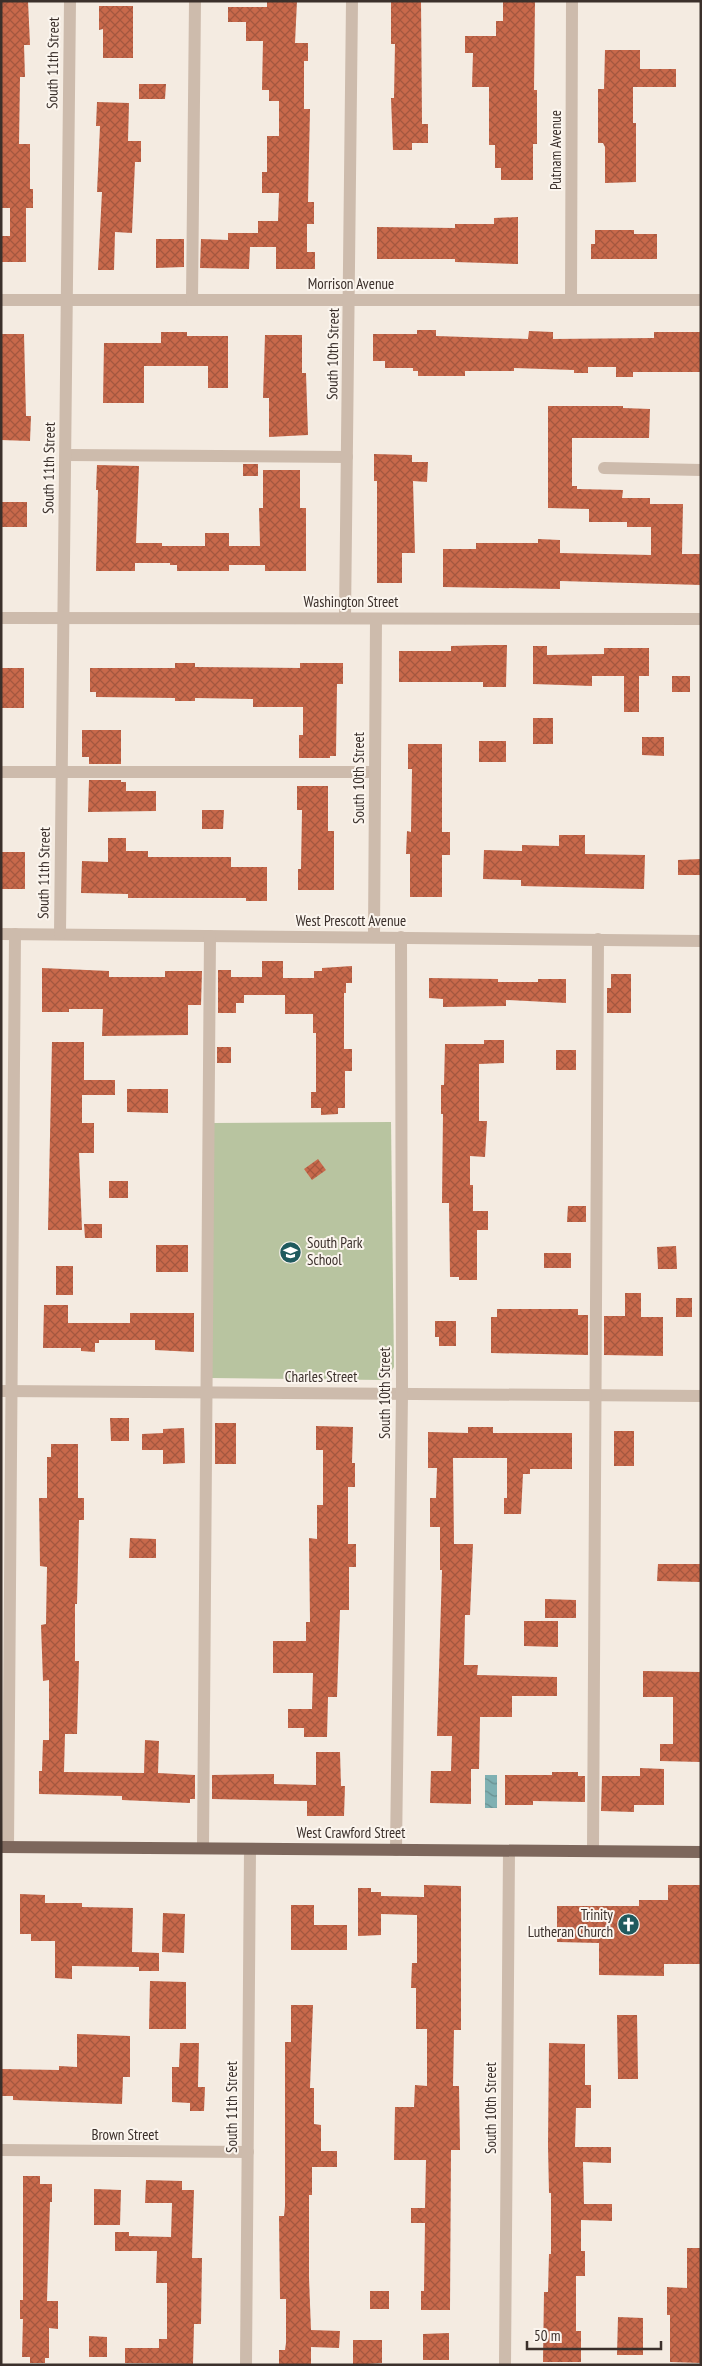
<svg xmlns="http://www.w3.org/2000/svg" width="702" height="2366" font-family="'PT Sans Narrow',sans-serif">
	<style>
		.green { fill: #b8c4a0 }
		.water { fill: url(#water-waves) }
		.building { fill: url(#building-cross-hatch) }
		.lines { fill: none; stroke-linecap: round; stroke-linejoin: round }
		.minor { stroke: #cdbbac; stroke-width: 12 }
		.major { stroke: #7d675c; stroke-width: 12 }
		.labels { text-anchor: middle; stroke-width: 4; stroke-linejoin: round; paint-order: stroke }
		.street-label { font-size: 15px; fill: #3b302b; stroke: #fbf5ee }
		.poi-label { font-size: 15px; fill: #3b302b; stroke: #fbf5ee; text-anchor: start }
	</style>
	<defs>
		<pattern id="water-waves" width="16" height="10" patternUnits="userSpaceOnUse" patternTransform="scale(1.25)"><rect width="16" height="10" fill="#7fb0b2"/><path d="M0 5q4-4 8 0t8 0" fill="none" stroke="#699091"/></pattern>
		<pattern id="building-cross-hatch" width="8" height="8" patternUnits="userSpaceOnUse" patternTransform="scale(1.25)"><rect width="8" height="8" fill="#c8694b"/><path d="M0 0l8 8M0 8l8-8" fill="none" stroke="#a4573f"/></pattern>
	</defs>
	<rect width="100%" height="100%" fill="#f4ebe1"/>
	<path class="green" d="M391,1122L394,1367L388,1376L382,1380L211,1378L213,1123Z"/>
	<rect class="water" x="485" y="1775" width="12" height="33"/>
	<g class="building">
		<path d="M1,1H28L30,45H24L25,77H20L19,144H30V189H33V208H26V262H1V236H10V208H1Z"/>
		<path d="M267,1H297L295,43H308V61H304V109H310L308,202H314V224H307V252H315V269H276V247H250L249,269L200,268L201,239L228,240V233H258V221H278L279,193H262V172H267V136H279V101H269V90H262L263,41H246V22H228V7H267Z"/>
		<path d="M391,1H421L422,124H428V143H412V150H393L391,98H394L395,44H391Z"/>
		<path d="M503,1H535L534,90H537V144H533V180H501V168H495V145H489V87H472L473,53H465V36H496V21H503Z"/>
		<path d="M99,6H133V58H103V29L99,30Z"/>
		<path d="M605,50H640V69H676V87H633V123H636V182L605,183V147L603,143H598V89H604Z"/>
		<path d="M139,84H166L165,99H139Z"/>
		<path d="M97,102L129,103L128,141H141V162H135L132,233L115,232L114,270H98L102,192H97L100,126H96Z"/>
		<path d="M518,217V264L455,262V259H377V227L455,228V224H494V218Z"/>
		<path d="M595,230H634V234H657V259H591V244H595Z"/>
		<path d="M156,239H184V267L156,268Z"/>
		<path d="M417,330H436V336L528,339L529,331L553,332V339L654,338V332H701V372H633V377H616V367H588V373H574V370L514,368V371H465V376H418V371H413V368H385V361H373V334H417Z"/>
		<path d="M161,332H187V336H228V388H208V366H144V403H103L104,343H161Z"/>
		<path d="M1,334H24L26,416H31L30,441L1,440Z"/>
		<path d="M265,335H302V373H306L308,435L269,437V398H263Z"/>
		<path d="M548,406H623V408L650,409L649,438H572V486H577V489L623,490L622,498H650V504H683L682,554H701V585L560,581V589L443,587V549H476V543H538V539L560,540V553L651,555V527H627V522H589V509L548,508Z"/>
		<path d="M374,454L412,455V462H428L427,482L413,481L415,553H402V583H377V481H374Z"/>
		<rect x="243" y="464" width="15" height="12"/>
		<path d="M97,465L139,466L136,543H162V546H205V533H229V546H260L259,508H263V470H300V508H306V571H265V565H229V571H177V565H170V563H135V571H96L98,490H96Z"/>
		<rect x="1" y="502" width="26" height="25"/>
		<path d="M489,645H507L506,687H483V682H399V651H451V646Z"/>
		<path d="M533,646H547V655L604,654V648H649V676H639V712H624V676H592V686L533,684Z"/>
		<path d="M175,663H195V667L300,668V663H343V684H337L336,756H330V758H299V735H303V707H253V699L195,698V701H175V698L96,697V692H90V668H175Z"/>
		<rect x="1" y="668" width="23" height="40"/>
		<rect x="672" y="676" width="18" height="16"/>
		<rect x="533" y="718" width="20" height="26"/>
		<path d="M82,730H121V764H89V757H82Z"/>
		<path d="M642,737H664V756L642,755Z"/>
		<rect x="479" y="741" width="27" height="21"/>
		<path d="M408,744H442V832H450V855H442V897H410V854H406L407,831L411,832L412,769H408Z"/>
		<path d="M89,780H121V782H126V791H156V811L88,812Z"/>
		<path d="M297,786H328V831H334V890H298V869H301L302,810H297Z"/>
		<path d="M202,810H224L223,829H202Z"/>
		<path d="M559,835H585V854L645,855L644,889L521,886V880L483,879L484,850L522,851V845L559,846Z"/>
		<path d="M108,838H126V851H148V857H231V867H267V901H246V898H128V894L81,893L82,861L108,862Z"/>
		<rect x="1" y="852" width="24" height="37"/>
		<path d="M701,859V875H678V860Z"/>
		<path d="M262,961H283V978H314V971H322V968L352,966V983H346V993H344V1049H352V1071H345V1108H338V1114L321,1115V1108H311V1092H316V1033H313V1014H285V995H244V1003H236V1013H218V970H231V977H262Z"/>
		<path d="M42,968L109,971V977H165V971H202L201,1005H188V1035L102,1036L103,1009H69V1012H42Z"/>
		<path d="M611,974H631V1013H607V988H611Z"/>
		<path d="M429,978L498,979V982H538V979H566V1003L506,1000V1006L443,1007V999L429,998Z"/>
		<path d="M484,1040H504V1063L479,1064V1121H487L485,1157L470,1156V1185H473V1211H488V1230H477V1280H459V1277H450L449,1203H442L443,1114H441V1085H444L445,1044H484Z"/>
		<path d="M52,1042H84V1080H115V1095H82V1123H94V1153H79L82,1230H48Z"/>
		<rect x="217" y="1047" width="14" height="16"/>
		<rect x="556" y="1050" width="20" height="20"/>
		<path d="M127,1089H168V1113L127,1112Z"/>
		<path d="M318,1159L326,1170L312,1180L304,1169Z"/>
		<rect x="109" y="1181" width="19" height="17"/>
		<path d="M568,1206H586V1222H567Z"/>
		<path d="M84,1224H102V1238H85Z"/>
		<rect x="156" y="1245" width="32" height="27"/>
		<path d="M676,1246L677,1269H658L657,1247Z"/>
		<rect x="544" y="1253" width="27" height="15"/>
		<rect x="56" y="1266" width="17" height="29"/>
		<path d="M625,1293H641V1317H663V1356L604,1355V1316H625Z"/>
		<rect x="676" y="1298" width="16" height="19"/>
		<path d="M44,1305H68V1323H130V1313H194V1352L155,1350V1340H99V1343H95V1352L81,1351V1348H43Z"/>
		<path d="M497,1309H578V1315H588V1355L491,1353V1317H497Z"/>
		<path d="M435,1321H456V1346H439V1337H435Z"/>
		<path d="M110,1418H129V1441H111Z"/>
		<rect x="215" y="1423" width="21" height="41"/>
		<path d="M316,1426L353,1427L352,1463H355V1487H348V1544H356V1567H349V1610H340L337,1697H328L327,1737H304V1728H288V1709H312L313,1673H273V1641H306V1622H310L309,1538L317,1539V1505H323V1450H316Z"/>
		<path d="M468,1427H493V1433H572V1469H530V1474H523L521,1514H504V1498H507V1458H453L454,1544H473L470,1615H465L464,1665H478L477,1675L557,1677V1696H512V1717H480L479,1769H471V1804L430,1803L431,1771H451L452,1736H437L442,1570H440V1527H430V1498H436L437,1468H428V1432L468,1433Z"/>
		<path d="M184,1428L185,1463L163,1464V1450H142V1434L163,1433V1429Z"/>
		<rect x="614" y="1431" width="20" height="35"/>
		<path d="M51,1444H78V1498H84V1520H79L77,1604H75V1661H79L77,1734H65L64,1772L144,1773L145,1740L159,1741L158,1773L195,1775V1799H190V1803L122,1800V1796L39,1794V1771H42L43,1740H49V1680L43,1681L41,1625L46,1624L47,1567L40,1566L39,1498H47V1457H51Z"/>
		<path d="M130,1538L156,1539V1558H129Z"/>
		<path d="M658,1564H701V1582L657,1581Z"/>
		<path d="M545,1599L576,1600V1618H545Z"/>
		<path d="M524,1621H558V1647L524,1646Z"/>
		<path d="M643,1671L701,1672V1762L660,1761V1744H673V1697H643Z"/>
		<path d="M316,1752H340L341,1786H345L344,1816H307V1801L212,1799V1775L274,1774V1784L316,1785Z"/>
		<path d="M640,1768L664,1769V1805H634V1812L601,1811L602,1776H640Z"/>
		<path d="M552,1772H578V1776H585V1802L533,1801V1805H505V1775H552Z"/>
		<path d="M424,1885L461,1886V2030H454L453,2086H459L460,2150H451L450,2310H421V2291H424L425,2223H411V2208H425L426,2160H394L395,2107H414L415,2085L427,2086V2029H416V1988H411L412,1963H417V1915L381,1914V1935L358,1936V1888H371V1892H381V1896L424,1897Z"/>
		<path d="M668,1885H701V1964H664V1976L599,1975V1943L557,1942V1906H639V1900H668Z"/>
		<path d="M20,1894L45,1895V1903H82V1907L133,1908L132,1952L159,1953V1971H139V1967L72,1966V1979L55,1978V1941H31V1934H20Z"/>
		<path d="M291,1905H314V1925H347V1950H291Z"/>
		<path d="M163,1913L185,1914L184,1953L162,1952Z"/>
		<path d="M150,1981L186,1982V2029H149Z"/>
		<path d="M291,2005H313L310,2088H314V2124L321,2125V2151H337V2167H312V2195H309V2278L311,2330L340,2331L339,2348L311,2347V2365H279V2350H285L286,2343V2299H280L279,2216H284L285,2206V2042H291Z"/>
		<path d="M617,2015H637L638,2079H618Z"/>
		<path d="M77,2034L130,2036V2077H123L122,2104L13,2100V2096H1V2069L59,2070V2066L77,2067Z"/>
		<path d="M180,2043H199L198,2087H205L204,2111H190V2103L172,2102V2067H179Z"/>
		<path d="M549,2043L585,2044V2085H591V2108H576L575,2147H611V2163L583,2162L584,2204H612V2221L581,2220V2251H585V2276H576V2331H581V2362H543L544,2292H548L549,2254H551V2193H549L548,2145Z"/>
		<path d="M23,2176H40V2184H52V2202H50L47,2301H58V2329L49,2328V2358H45V2363H30V2357H22L23,2319H20V2300H23Z"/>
		<path d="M146,2180L182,2181V2190H194L192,2258H202L201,2324H194L193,2364L125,2363V2348H159V2339H167V2283H156L157,2251H115V2232H129V2236L171,2237L172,2203H145Z"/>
		<path d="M94,2189L121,2190L120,2225H94Z"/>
		<path d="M687,2248H701V2363L670,2362V2315H667V2287L687,2288Z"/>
		<rect x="370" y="2291" width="19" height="18"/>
		<path d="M618,2317L643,2318V2355H617Z"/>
		<path d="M449,2333V2360H423V2334Z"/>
		<path d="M89,2336L107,2337V2357H89Z"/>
		<path d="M353,2340H382V2363L353,2365Z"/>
	</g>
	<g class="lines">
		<g class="minor">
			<path d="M1,300H701"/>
			<path d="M192,300L195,1"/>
			<path d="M571,300L572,1"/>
			<path d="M66,455L347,457"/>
			<path d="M604,468L701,470"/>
			<path d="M1,618L701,619"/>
			<path d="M345,618L352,1"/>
			<path d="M1,772H375"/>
			<path d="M1,934L701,941"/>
			<path d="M60,934L70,1"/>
			<path d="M374,937L376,619"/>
			<path d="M1,1391L701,1396"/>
			<path d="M8,1847L15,934"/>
			<path d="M203,1848L210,936"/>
			<path d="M396,1850L402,1394L401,937"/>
			<path d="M593,1851L598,939"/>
			<path d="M1,2150L248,2152"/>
			<path d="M246,2365L250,1849"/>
			<path d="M505,2365L509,1851"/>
		</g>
		<path class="major" d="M1,1847L701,1852"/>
	</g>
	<defs>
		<symbol id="school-disc" viewBox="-11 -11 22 22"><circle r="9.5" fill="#1f5a5e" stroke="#fbf5ee"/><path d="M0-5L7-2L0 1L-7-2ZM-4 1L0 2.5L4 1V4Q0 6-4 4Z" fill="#fff"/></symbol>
		<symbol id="church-disc" viewBox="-11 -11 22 22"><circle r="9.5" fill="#1f5a5e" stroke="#fbf5ee"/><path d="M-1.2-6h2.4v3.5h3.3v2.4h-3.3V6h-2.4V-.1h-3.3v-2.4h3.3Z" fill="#fff"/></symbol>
	</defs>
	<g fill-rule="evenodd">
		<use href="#school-disc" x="278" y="1240" width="25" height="25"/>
		<use href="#church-disc" x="616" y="1912" width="25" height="25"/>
	</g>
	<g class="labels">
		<g class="street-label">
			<text transform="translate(53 63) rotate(-89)" y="5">South 11th Street</text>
			<text transform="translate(556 150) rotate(-90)" y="5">Putnam Avenue</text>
			<text x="351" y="289">Morrison Avenue</text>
			<text transform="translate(333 354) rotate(-89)" y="5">South 10th Street</text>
			<text transform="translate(49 468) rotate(-89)" y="5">South 11th Street</text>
			<text x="351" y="607">Washington Street</text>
			<text transform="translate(359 778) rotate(-90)" y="5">South 10th Street</text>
			<text transform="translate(44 873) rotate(-89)" y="5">South 11th Street</text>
			<text x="351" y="926">West Prescott Avenue</text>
			<text x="321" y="1382">Charles Street</text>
			<text transform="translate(385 1393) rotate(-90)" y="5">South 10th Street</text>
			<text x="351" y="1838">West Crawford Street</text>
			<text transform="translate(232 2107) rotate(-90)" y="5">South 11th Street</text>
			<text transform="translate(491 2108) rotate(-90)" y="5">South 10th Street</text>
			<text x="125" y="2140">Brown Street</text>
		</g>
		<g class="poi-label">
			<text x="307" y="1248">South Park<tspan x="307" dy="17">School</tspan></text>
			<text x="613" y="1920" text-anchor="end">Trinity<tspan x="613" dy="17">Lutheran Church</tspan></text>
		</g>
	</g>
	<rect width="702" height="2366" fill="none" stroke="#3b302b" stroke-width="5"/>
	<path d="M527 2341v8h134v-8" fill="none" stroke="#3b302b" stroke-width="2.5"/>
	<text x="534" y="2341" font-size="15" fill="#3b302b" stroke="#fbf5ee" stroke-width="4" paint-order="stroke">50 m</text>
</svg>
